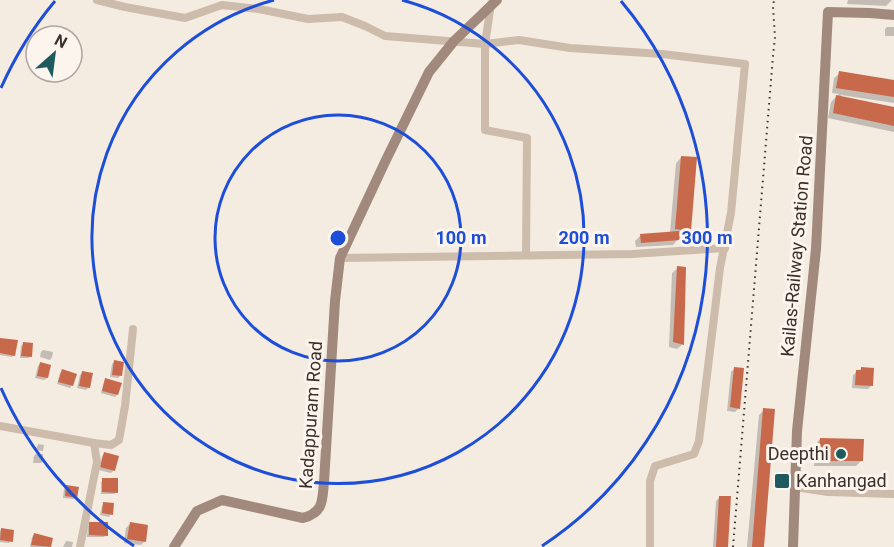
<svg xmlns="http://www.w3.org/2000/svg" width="894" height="547" font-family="Roboto,sans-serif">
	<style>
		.shadow { fill: #0003 }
		.building { fill: #c8694b }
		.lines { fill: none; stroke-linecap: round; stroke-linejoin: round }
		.street { stroke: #cdbbac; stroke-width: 8 }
		.secondary { stroke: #a18a7d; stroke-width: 10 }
		.rail { stroke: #3b302b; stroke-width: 2; stroke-dasharray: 1.5 4.5; stroke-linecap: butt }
		.ring { fill: none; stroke: #1d4ed8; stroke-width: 3 }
		.poi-dot { fill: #1f5a5e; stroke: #fbf5ee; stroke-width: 2 }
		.labels { text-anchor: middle; stroke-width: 6; stroke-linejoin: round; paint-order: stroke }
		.street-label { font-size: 18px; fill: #3b302b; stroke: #fbf5ee }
		.poi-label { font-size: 18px; fill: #3b302b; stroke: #fbf5ee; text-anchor: end }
		.centre { fill: #1d4ed8; stroke: #fbf5ee; stroke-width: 3 }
		.ring-label { font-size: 18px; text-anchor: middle; font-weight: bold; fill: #1d4ed8; stroke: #fbf5ee; stroke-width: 6; stroke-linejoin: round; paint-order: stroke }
	</style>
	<rect width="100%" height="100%" fill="#f4ebe1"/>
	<g class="shadow">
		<path d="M848,0H892L886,6L847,4Z"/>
		<path d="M887,27H894V36H885V29Z"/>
		<path d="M840,73L894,81V103L841,95L840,97L894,109V132L828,118L831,102L839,94L832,93L834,78Z"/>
		<path d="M681,158L689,230L684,236L678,235V239L673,245L636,247L635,241L641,235L670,233L676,163Z"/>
		<path d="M678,268L683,344L677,349L669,347L672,273Z"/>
		<path d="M0,340L14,355L12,357L0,355Z"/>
		<path d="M23,344L31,356L28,358H20L21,346Z"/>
		<path d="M43,350L53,352L52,357L50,360L40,357L41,352Z"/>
		<path d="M114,362L120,376L118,378L110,377L112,364Z"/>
		<path d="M40,364L47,378L44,380L35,378L38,366Z"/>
		<path d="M735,368L739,408L735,412L727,411L731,372Z"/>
		<path d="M862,368L872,385L868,389L852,388L853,375Z"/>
		<path d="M62,371L72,385L70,388L57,384L60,373Z"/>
		<path d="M83,373L89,387L86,390L77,388L80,375Z"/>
		<path d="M106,380L117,395L115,397L101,393L104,382Z"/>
		<path d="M764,410L763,547H747L759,415Z"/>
		<path d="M820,439L861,461L856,466H814L815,445Z"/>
		<path d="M38,444L44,445L43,451L36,450Z"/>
		<path d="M36,454H43V461L41,463H33L34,456Z"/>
		<path d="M104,454L114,470L111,473L99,470L102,456Z"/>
		<path d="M103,480L117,492L114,494H101V482Z"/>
		<path d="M67,486L76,497L74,499L63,498L64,489Z"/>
		<path d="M720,497L727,547H713L716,501Z"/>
		<path d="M104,504L111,514L109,517L100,515L102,506Z"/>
		<path d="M90,523L106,535L104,537H87L88,526Z"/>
		<path d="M130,524L144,542L141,545L124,543L126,528Z"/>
		<path d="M2,530L11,541L9,543L0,542V531Z"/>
		<path d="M34,535L51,539L49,547H30L32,537Z"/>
		<path d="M66,541L73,542L72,547H63Z"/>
	</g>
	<g class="building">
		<path d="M839,71L894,80V97L836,88Z"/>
		<path d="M836,95L894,107V126L833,113Z"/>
		<path d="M681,156L697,157L691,231L675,229Z"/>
		<path d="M679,231L680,240L641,243L640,234Z"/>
		<path d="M677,266L686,267L684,345L673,342Z"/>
		<path d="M0,338L18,340L15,356L0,353Z"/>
		<path d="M23,342L33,343L32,357L21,356Z"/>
		<path d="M114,360L124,362L122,376L112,375Z"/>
		<path d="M40,362L51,365L48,378L37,376Z"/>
		<path d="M734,367L744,368L740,409L730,407Z"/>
		<path d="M861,367L874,368L873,386L855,385L856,370H861Z"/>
		<path d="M62,369L77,374L73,386L58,382Z"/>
		<path d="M82,371L93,373L90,388L79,386Z"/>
		<path d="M105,378L122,383L118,395L102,391Z"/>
		<path d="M763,408L775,409L764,547H752Z"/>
		<path d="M820,438L864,439L863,461H818Z"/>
		<path d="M104,452L119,456L115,471L100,467Z"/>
		<path d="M102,478H118V493L102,492Z"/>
		<path d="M66,485L79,487L77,498L65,496Z"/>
		<path d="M719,496H731L728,547H716Z"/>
		<path d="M103,502L114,503L113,515L102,513Z"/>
		<path d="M89,522H108V536L89,535Z"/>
		<path d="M130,522L148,525L146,542L127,539Z"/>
		<path d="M1,528L14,530L13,542L0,540Z"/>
		<path d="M34,533L53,538L51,547L31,545Z"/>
	</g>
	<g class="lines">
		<g class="street">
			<path d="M97,0L125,7L185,18L222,5L259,9L308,19L342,17L365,26L385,36L485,44L519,40L570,48L662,54L745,64L731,213L720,268L699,441L694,454L655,466L650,481V547"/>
			<path d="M491,4L485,44V130L527,138L526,255"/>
			<path d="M340,258L632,254L725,248"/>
			<path d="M0,426L94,443L97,462L80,547"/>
			<path d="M94,443L111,445L119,440L125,406L133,329"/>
			<path d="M795,487L828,492L894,494"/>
		</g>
		<g class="secondary">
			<path d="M174,547L197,511L222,500L303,518C324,512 322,501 324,482L335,301L340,258L385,162L429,72L454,41L497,0"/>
			<path d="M793,547L797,431L816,249L828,12L870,13L894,15"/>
		</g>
		<path class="rail" d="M733,547L773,56L775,37L773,7L774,0"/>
	</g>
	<g class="ring">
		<circle cx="338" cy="238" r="123"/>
		<path d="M402 0A246 246 0 1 1 274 0"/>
		<path d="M134 546A369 369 0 0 1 1 388M1 88A369 369 0 0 1 55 1M621 1A369 369 0 0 1 542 546"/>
	</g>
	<g class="poi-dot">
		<circle cx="841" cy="454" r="6"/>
		<rect x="774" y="473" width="16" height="16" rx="3"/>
	</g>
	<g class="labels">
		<g class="street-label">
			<text transform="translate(797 246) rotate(-85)" y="6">Kailas-Railway Station Road</text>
			<text transform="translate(311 415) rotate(-86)" y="6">Kadappuram Road</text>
		</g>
		<g class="poi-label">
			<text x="829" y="460">Deepthi</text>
			<text x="796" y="487" text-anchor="start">Kanhangad</text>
		</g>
	</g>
	<circle cx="338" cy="238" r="9" class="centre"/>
	<g class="ring-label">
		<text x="461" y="244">100 m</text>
		<text x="584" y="244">200 m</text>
		<text x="707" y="244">300 m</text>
	</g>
	<g transform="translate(54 54) rotate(28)"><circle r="28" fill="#fbf5ee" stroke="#aea6a0" stroke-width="1.5"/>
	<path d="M0-4.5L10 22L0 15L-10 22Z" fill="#1f5a5e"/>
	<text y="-9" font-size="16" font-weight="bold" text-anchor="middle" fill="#3b302b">N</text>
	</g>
</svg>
